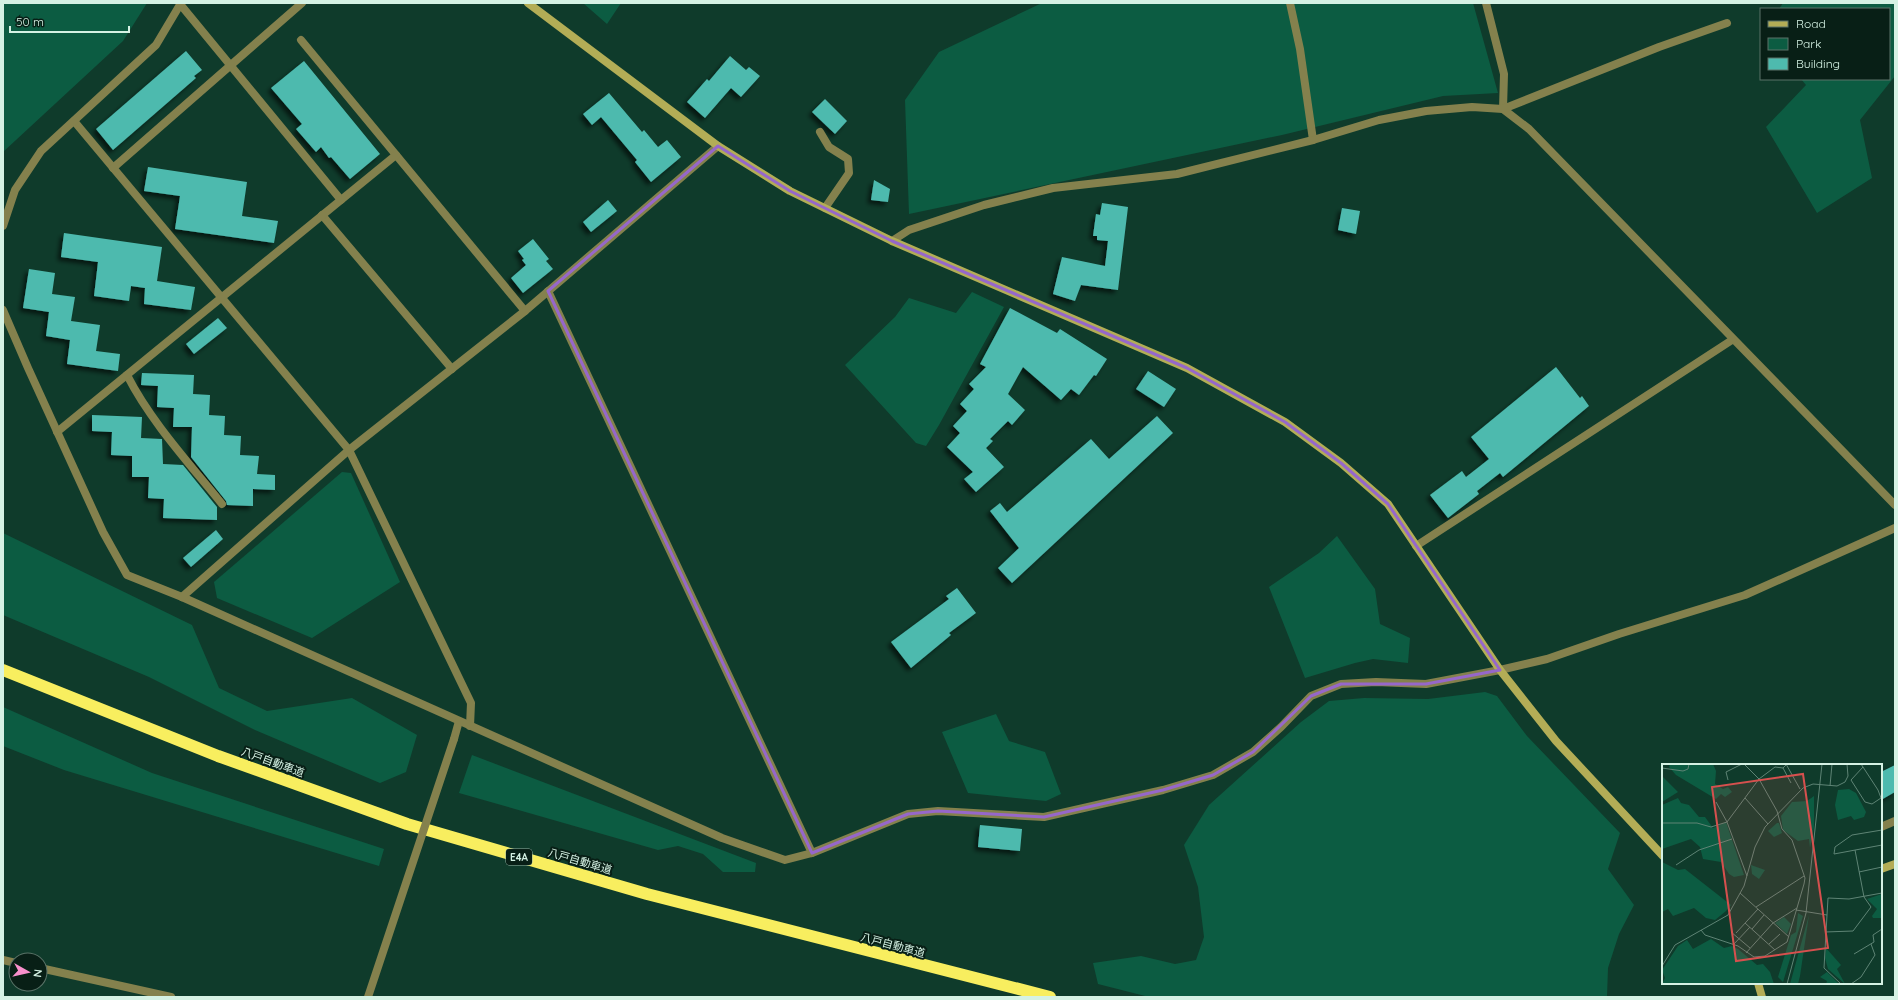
<svg xmlns="http://www.w3.org/2000/svg" width="1898" height="1000" font-family="Quicksand,'Noto Sans JP',sans-serif">
	<style>
		.green { fill: #0c5c42 }
		.building { fill: #4ebaae; filter: url(#shadow) }
		.lines { fill: none; stroke-linecap: round; stroke-linejoin: round }
		.street { stroke: #84814d; stroke-width: 8 }
		.secondary { stroke: #b3ad56; stroke-width: 8 }
		.highway { stroke: #f8ee5f; stroke-width: 12 }
		.street-bridge { stroke: #84814d; stroke-width: 8 }
		.marked { fill: none; stroke: #9667ca; stroke-width: 3; stroke-linejoin: round }
		.labels { text-anchor: middle; stroke-width: 4; stroke-linejoin: round; paint-order: stroke }
		.shield { fill: #081f16; stroke: #98b3a6; stroke-width: 1 }
		.shield-label { font-size: 10px; font-weight: bold; fill: #d5f2e4 }
		.street-label { font-size: 11px; fill: #d5f2e4; stroke: #081f16 }
		.inset-road { fill: none; stroke: #5e8475; stroke-width: 1 }
		.view { fill: #d6504e; fill-opacity: 0.15; stroke: #d6504e; stroke-width: 2 }
		.inset-edge { fill: none; stroke: #d5f2e4; stroke-width: 2 }
	</style>
	<defs>
		<filter id="shadow"><feDropShadow dx="-3.5" dy="3.5" stdDeviation="2" flood-color="#0009"/></filter>
	</defs>
	<rect width="100%" height="100%" fill="#0f3b2b"/>
	<g class="green">
		<path d="M3,3H147L123,41L3,152Z"/>
		<path d="M583,3H621L607,24Z"/>
		<path d="M1042,3H1473L1498,93L1443,96L1282,135L909,214L905,100L939,52Z"/>
		<path d="M1783,3H1895V76L1860,120L1872,178L1817,213L1766,127L1806,85L1801,79H1889V9H1779Z"/>
		<path d="M972,292L1004,307L939,425L926,446L916,443L845,365L895,317L909,298L956,313Z"/>
		<path d="M342,472L351,473L400,582L312,638L217,598L214,582Z"/>
		<path d="M3,533L192,625L219,688L267,711L352,698L417,735L406,772L380,783L255,730L149,677L3,615Z"/>
		<path d="M1337,536L1375,589L1380,624L1410,638L1408,663L1373,659L1355,663L1305,678L1269,587L1319,553Z"/>
		<path d="M1485,692L1497,696L1527,736L1620,833L1608,869L1634,905L1619,934L1608,968L1607,997H1149L1098,984L1093,963L1141,956L1175,964L1196,960L1204,937L1198,887L1184,845L1209,805L1301,722L1329,701L1364,698L1428,699Z"/>
		<path d="M3,707L152,773L384,849L379,866L64,770L3,746Z"/>
		<path d="M996,714L1009,741L1045,752L1061,794L1046,801L968,793L942,732Z"/>
		<path d="M472,755L756,863L755,872H723L703,854L678,846L658,850L459,793Z"/>
	</g>
	<g class="building">
		<path d="M186,51L202,70L194,76L196,78L113,150L96,129Z"/>
		<path d="M730,56L746,70L749,67L760,76L741,97L731,88L705,118L687,102L707,79L709,81Z"/>
		<path d="M304,61L380,154L350,179L331,157L329,158L321,147L316,152L296,129L302,124L271,88Z"/>
		<path d="M609,93L642,132L644,130L658,147L667,140L681,157L651,182L635,162L637,160L601,117L592,125L583,114Z"/>
		<path d="M825,99L847,121L835,134L812,112Z"/>
		<path d="M148,167L247,182L242,216L278,221L274,243L175,229L180,196L144,191Z"/>
		<path d="M874,180L890,189L888,202L871,200Z"/>
		<path d="M608,200L617,211L591,232L583,222Z"/>
		<path d="M1102,203L1128,207L1118,290L1081,285L1075,301L1053,294L1062,257L1105,266L1108,241L1097,240V236H1093L1096,214L1100,215Z"/>
		<path d="M1342,208L1360,211L1356,234L1338,230Z"/>
		<path d="M64,233L162,247L157,281L195,287L191,310L144,304L145,288L131,286L129,301L94,296L98,262L61,257Z"/>
		<path d="M533,239L549,259L546,261L553,269L523,293L511,278L526,265L522,260L524,259L518,251Z"/>
		<path d="M29,269L55,273L52,294L75,297L71,321L100,325L96,351L120,354L118,371L67,364L70,340L46,336L49,312L23,308Z"/>
		<path d="M1010,308L1057,333L1060,329L1107,359L1096,376L1094,375L1079,395L1071,389L1061,400L1023,367L1008,394L1025,410L1012,425L1008,421L990,439L993,441L986,448L1004,467L976,492L964,479L973,472L947,447L960,433L953,426L967,411L960,404L974,389L969,384L986,367L980,364Z"/>
		<path d="M218,318L227,328L194,354L186,344Z"/>
		<path d="M1556,367L1580,398L1582,396L1589,406L1503,477L1500,473L1477,491L1479,494L1448,518L1430,495L1462,471L1466,477L1489,459L1471,437Z"/>
		<path d="M1148,371L1176,389L1164,407L1136,389Z"/>
		<path d="M142,373L194,375L193,394L210,395L209,415L225,416L224,435L241,436L240,455L259,456L257,474L275,475V490L253,489V506L227,505L226,501L191,457L192,427H173L174,408L157,407L158,386L141,385Z"/>
		<path d="M92,415L142,417L141,438L162,439L163,464L183,465L217,507V520L163,518L164,499L148,498L149,477H132V456L111,455L112,432L92,431Z"/>
		<path d="M1157,416L1173,433L1012,583L998,568L1019,548L990,511L1000,503L1007,512L1091,439L1109,459Z"/>
		<path d="M216,530L223,539L191,567L183,558Z"/>
		<path d="M957,588L976,613L949,633L951,635L911,668L891,642L949,599L946,596Z"/>
		<path d="M1895,765V792L1881,800V772Z"/>
		<path d="M980,825L1022,829L1020,851L978,847Z"/>
	</g>
	<g class="lines">
		<g class="street">
			<path d="M1290,3L1300,49L1313,140"/>
			<path d="M1486,3L1504,74L1503,109"/>
			<path d="M180,4L341,200"/>
			<path d="M301,40L525,311"/>
			<path d="M1503,109L1529,129L1895,505"/>
			<path d="M74,121L349,450L471,703L470,726"/>
			<path d="M820,132L829,147L848,159L849,173L825,208"/>
			<path d="M113,168L302,3"/>
			<path d="M322,215L452,369"/>
			<path d="M3,226L15,190L41,151L156,45L181,3"/>
			<path d="M892,241L909,230L984,205L1053,188L1177,174L1313,140L1379,120L1426,111L1472,107L1503,109L1659,47L1727,23"/>
			<path d="M548,291L812,853"/>
			<path d="M3,310L28,368L103,532L127,575L182,597L722,838L785,860L812,853L908,814L938,811L1044,817L1163,790L1213,775L1253,752L1281,727L1311,696L1341,684L1376,682L1426,684L1500,670L1547,659L1619,634L1745,595L1895,528"/>
			<path d="M127,375C151,422 189,463 222,504"/>
			<path d="M57,432L396,155"/>
			<path d="M1416,546L1732,340"/>
			<path d="M182,597L349,450L525,311L718,146"/>
			<path d="M454,739L459,721"/>
			<path d="M1881,827L1895,821"/>
			<path d="M3,960L16,963"/>
			<path d="M40,968L171,997"/>
		</g>
		<g class="secondary">
			<path d="M528,3L718,146L790,191L892,241L1187,368L1285,422L1341,463L1388,504L1500,670L1556,741L1663,856"/>
			<path d="M1881,869L1895,864"/>
			<path d="M1758,983L1762,997"/>
		</g>
		<path class="highway" d="M3,670L218,756L407,824L647,894L1050,997"/>
		<path class="street-bridge" d="M368,997L454,739"/>
	</g>
	<path class="marked" d="M718,146L790,191L892,241L1187,368L1285,422L1341,463L1388,504L1500,670L1426,684H1341L1311,696L1253,752L1213,775L1163,790L1044,817L938,811L908,814L812,853L548,291Z"/>
	<g class="labels">
		<rect class="shield" x="506" y="849" width="26" height="16" rx="3"/>
		<g class="shield-label">
			<text x="519" y="861">E4A</text>
		</g>
		<g class="street-label">
			<text transform="translate(273 762) rotate(20)" y="4">八戸自動車道</text>
			<text transform="translate(580 861) rotate(16)" y="4">八戸自動車道</text>
			<text transform="translate(893 945) rotate(15)" y="4">八戸自動車道</text>
		</g>
	</g>
	<g transform="translate(1662 764)">
		<rect width="220" height="220" fill="#0f3b2b"/>
		<path d="M8,0H51L54,7L53,20L61,25L66,23L70,28L63,33L59,30L54,35L14,11L7,3ZM1,13L16,28L0,38V14ZM187,25L194,29L204,48L202,53L192,56L189,52L176,56L173,41L176,26ZM152,32V63L148,84L147,75L136,77L121,66L119,52L130,38L145,37ZM16,34L19,39L27,41L37,53H43L51,64L64,58L82,111L72,113L67,110L59,98L41,95L38,83L29,75L0,85V41ZM115,59H117L120,69L112,73L106,67ZM0,98L16,106L23,105L69,141L64,147L53,156L44,154L32,144L11,152L6,145L0,148ZM89,101L103,106L97,115L90,110ZM220,130V154H211L210,152L215,145L205,135ZM136,149L141,152L121,218L116,213L129,171L134,168ZM147,151L138,212L136,220H128ZM122,153L129,160L125,170L113,159ZM49,175L62,184L70,182L76,185L95,201L101,200L108,208L112,220H0L3,214L0,206L16,182L25,176L31,185ZM164,184L179,201L175,205L183,220L166,205L163,194ZM165,208L177,220H164L165,217L158,213Z" fill="#0c5c42"/>
		<path class="inset-road" d="M124,0L138,25M199,0L201,3L216,26L219,34L210,40L203,38L189,16L201,3M124,1L121,4L129,19M0,4L21,7L26,5L27,0M66,16L64,8L80,0M168,22L170,0M83,34L106,60M54,38L65,58L85,112M0,59H35L49,63L65,58L97,15L113,3L121,4M220,66L190,71L173,83L172,90L220,81M14,101L37,86L70,75M197,108L220,103M78,129L127,173M94,143L142,112M134,146L165,151L166,134L187,135L220,129M165,151L162,204L179,220M83,159L113,186M90,165L102,151M39,166L43,171L76,182L92,193L103,192L125,178L142,120L143,114L130,76L120,65L115,47L97,15L82,0M69,168L88,184M163,168L191,167L209,143L202,133L193,86M74,169L96,145M72,180L88,163M107,180L118,170M84,189L111,159L135,144M192,190L212,178L211,171L220,165M0,202L13,181L66,151L82,122L93,83L103,63L141,24L151,20L175,22L183,18L186,12L185,0M125,220L144,149L160,0M189,220L199,213L213,191L209,180"/>
		<path class="view" d="M141,10L166,184L74,197L50,23Z"/>
		<rect width="220" height="220" class="inset-edge"/>
	</g>
	<rect width="1898" height="1000" fill="none" stroke="#d5f2e4" stroke-width="8"/>
	<rect x="1760" y="8" width="130" height="72" fill="#081f16" stroke="#5a7368"/>
	<rect x="1768" y="21" width="20" height="6" fill="#b3ad56" stroke="#5a7368"/>
	<text x="1796" y="28" font-size="12" fill="#d5f2e4">Road</text>
	<rect x="1768" y="38" width="20" height="12" fill="#0c5c42" stroke="#5a7368"/>
	<text x="1796" y="48" font-size="12" fill="#d5f2e4">Park</text>
	<rect x="1768" y="58" width="20" height="12" fill="#4ebaae" stroke="#5a7368"/>
	<text x="1796" y="68" font-size="12" fill="#d5f2e4">Building</text>
	<g transform="translate(28 972) rotate(98)"><circle r="19" fill="#081f16" stroke="#5a7368"/>
	<path d="M0-3L7 15L0 10L-7 15Z" fill="#f890cc"/>
	<text y="-6" font-size="11" font-weight="bold" text-anchor="middle" fill="#d5f2e4">N</text>
	</g>
	<path d="M10 26v6h119v-6" fill="none" stroke="#d5f2e4" stroke-width="2"/>
	<text x="16" y="26" font-size="12" fill="#d5f2e4" stroke="#081f16" stroke-width="3" paint-order="stroke">50 m</text>
</svg>
